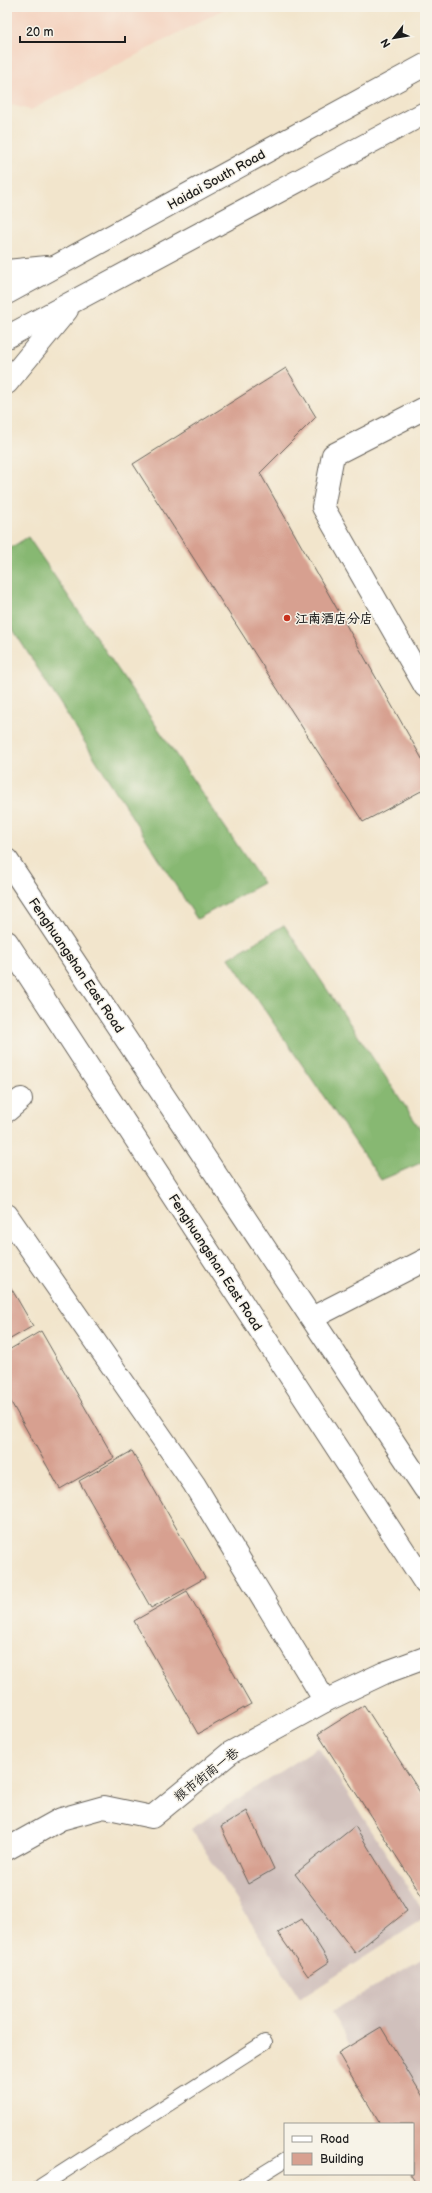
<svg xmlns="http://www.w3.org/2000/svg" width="432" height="2193" font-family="'Balsamiq Sans','LXGW WenKai TC',sans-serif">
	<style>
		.built { fill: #f4d3c0 }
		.industrial { fill: #d0c0bc }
		.forest { fill: #87b872; stroke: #526a47 }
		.building { fill: #d7a090 }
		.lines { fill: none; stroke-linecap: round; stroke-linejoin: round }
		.lane-casing { stroke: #67625a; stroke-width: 16 }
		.street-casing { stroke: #67625a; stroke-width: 24 }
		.primary-casing { stroke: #67625a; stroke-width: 24 }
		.lane { stroke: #fff; stroke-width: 14 }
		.street { stroke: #fff; stroke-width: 22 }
		.primary { stroke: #fff; stroke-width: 22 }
		.poi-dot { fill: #c8321e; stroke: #f7f3e8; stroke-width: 1.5 }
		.labels { text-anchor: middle; stroke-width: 3; stroke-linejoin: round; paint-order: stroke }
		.street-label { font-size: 13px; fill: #1c1c1c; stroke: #f7f3e8 }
		.poi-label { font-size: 13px; font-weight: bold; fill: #1c1c1c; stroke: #f7f3e8; text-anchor: start }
	</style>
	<rect width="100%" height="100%" fill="#f7f3e8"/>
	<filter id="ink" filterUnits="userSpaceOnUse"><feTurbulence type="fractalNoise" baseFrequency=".025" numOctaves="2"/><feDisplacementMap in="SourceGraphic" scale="8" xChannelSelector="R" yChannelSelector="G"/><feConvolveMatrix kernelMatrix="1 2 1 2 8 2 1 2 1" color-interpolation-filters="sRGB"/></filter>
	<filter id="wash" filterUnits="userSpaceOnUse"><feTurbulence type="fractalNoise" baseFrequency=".012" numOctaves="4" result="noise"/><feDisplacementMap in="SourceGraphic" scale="16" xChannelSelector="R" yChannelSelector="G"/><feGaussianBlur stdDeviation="0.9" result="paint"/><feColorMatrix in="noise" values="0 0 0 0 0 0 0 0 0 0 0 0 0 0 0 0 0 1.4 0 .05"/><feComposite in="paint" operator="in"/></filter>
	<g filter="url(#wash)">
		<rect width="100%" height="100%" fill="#f2e5cc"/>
		<path class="built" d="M7,7H228L31,110L7,104Z"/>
		<g class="industrial">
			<path d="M318,1747L425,1914V1918L300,1999L191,1829Z"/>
			<path d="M425,1957V2173L413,2124H396L331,2012Z"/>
		</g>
		<g class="forest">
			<path d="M28,537L263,883L197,919L7,620V550Z"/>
			<path d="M284,925L425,1136V1161L381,1180L229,958Z"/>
		</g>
		<g id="blocks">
			<g class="building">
				<path d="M286,368L316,417L260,473L425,764V789L363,822L133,464Z"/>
				<path d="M7,1281L33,1326L7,1341Z"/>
				<path d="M41,1331L114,1458L60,1489L7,1395V1351Z"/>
				<path d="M132,1451L205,1578L151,1608L79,1481Z"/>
				<path d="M187,1591L251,1704L198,1734L134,1621Z"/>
				<path d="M364,1705L425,1800V1901L318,1734Z"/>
				<path d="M247,1811L274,1869L248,1884L221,1827Z"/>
				<path d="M355,1826L407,1911L355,1953L295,1874Z"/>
				<path d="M302,1919L329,1962L308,1976L278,1933Z"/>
				<path d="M381,2027L425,2100V2186H418L410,2174H413V2124H380L338,2053Z"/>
			</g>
		</g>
	</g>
	<g filter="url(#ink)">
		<use href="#blocks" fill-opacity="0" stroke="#67625a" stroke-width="1"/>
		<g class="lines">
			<defs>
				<g id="lane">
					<path d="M41,2186L265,2042"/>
					<path d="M243,2186L285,2160"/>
				</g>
				<g id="street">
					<path d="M425,408L333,455L323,507L425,686"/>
					<path d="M7,1111L21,1099"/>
					<path d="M7,1215L194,1484L325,1701"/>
					<path d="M312,1318L425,1260"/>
					<path d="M7,1849L61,1819L104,1807L152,1817L230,1753L325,1701L384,1673L425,1658"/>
				</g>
				<g id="primary">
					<path d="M7,271L47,267"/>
					<path d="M7,293L425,65"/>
					<path d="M7,337L425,113"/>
					<path d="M7,383L67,310"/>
					<path d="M7,860L425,1489"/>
					<path d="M7,942L425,1583"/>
				</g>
			</defs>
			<use href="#lane" class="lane-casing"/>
			<use href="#street" class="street-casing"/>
			<use href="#primary" class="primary-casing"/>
			<use href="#lane" class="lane"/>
			<use href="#street" class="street"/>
			<use href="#primary" class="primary"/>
		</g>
	</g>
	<circle class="poi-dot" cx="287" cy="618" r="4"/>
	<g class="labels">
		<g class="street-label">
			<text transform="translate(216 179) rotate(-29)" y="5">Haidai South Road</text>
			<text transform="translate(77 965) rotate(56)" y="5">Fenghuangshan East Road</text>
			<text transform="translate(216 1262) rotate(57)" y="5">Fenghuangshan East Road</text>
			<text transform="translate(206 1774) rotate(-38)" y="5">粮市街南一巷</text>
		</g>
		<g class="poi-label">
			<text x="295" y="623">江南酒店分店</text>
		</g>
	</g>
	<rect width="432" height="2193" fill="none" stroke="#f7f3e8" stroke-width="24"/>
	<rect x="284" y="2123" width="130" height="52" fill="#f7f3e8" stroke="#9f9d96"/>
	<rect x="292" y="2136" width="20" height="6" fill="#ffffff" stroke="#9f9d96"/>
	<text x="320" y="2143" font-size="12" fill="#1c1c1c">Road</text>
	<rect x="292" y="2153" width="20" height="12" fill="#d7a090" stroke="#9f9d96"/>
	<text x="320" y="2163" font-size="12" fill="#1c1c1c">Building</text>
	<g transform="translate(394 38) rotate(239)" stroke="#f7f3e8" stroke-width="3" paint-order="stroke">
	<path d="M0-3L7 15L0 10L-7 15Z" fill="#1c1c1c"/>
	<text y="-6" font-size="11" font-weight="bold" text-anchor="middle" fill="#1c1c1c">N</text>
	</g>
	<path d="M20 36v6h105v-6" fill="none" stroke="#1c1c1c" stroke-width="2"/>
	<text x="26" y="36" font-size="12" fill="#1c1c1c" stroke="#f7f3e8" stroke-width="3" paint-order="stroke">20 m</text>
</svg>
